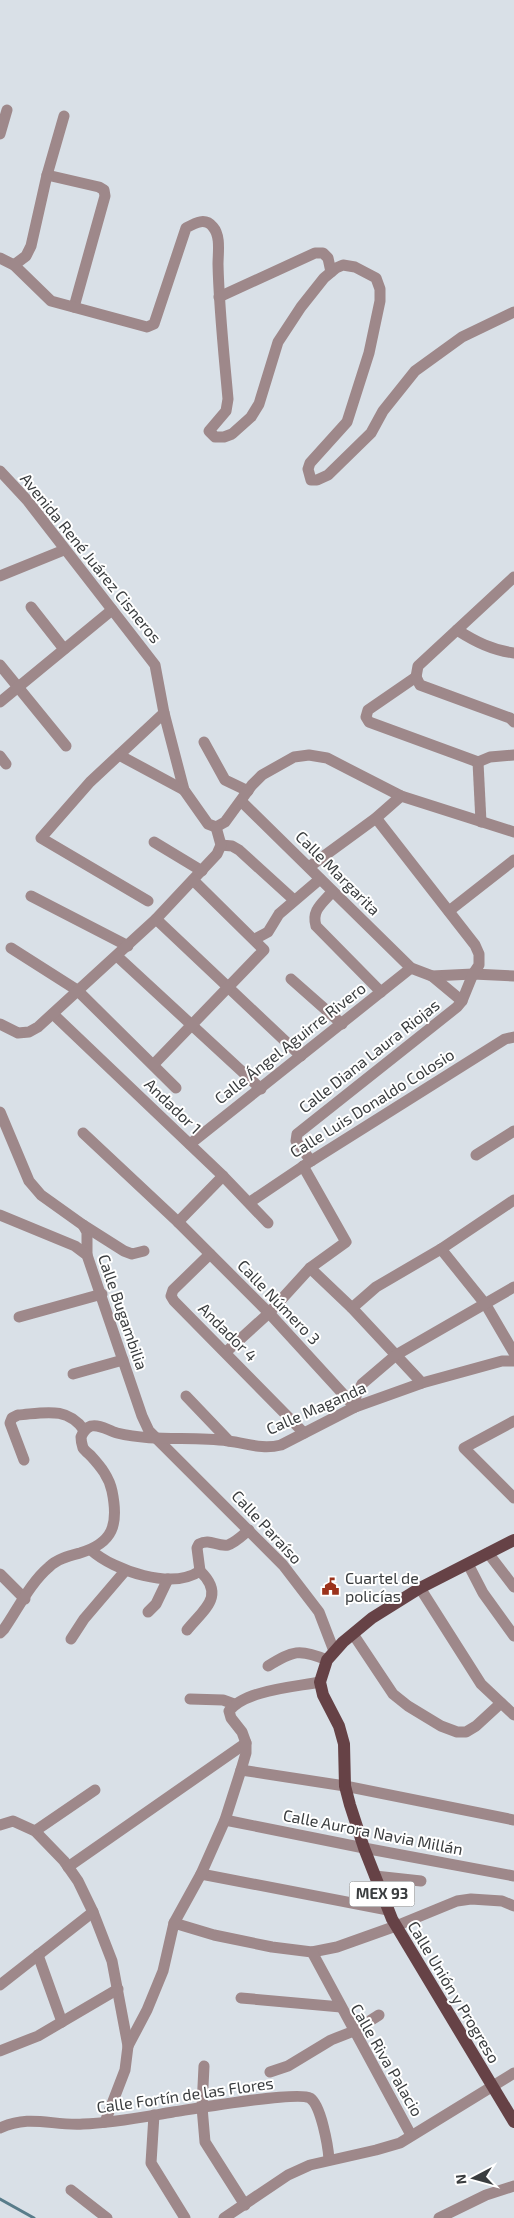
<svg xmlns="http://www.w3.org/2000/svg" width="514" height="2218" font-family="'Exo 2',sans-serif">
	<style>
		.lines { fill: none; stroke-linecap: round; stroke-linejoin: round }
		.stream { stroke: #587c8a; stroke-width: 3 }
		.minor { stroke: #9e888a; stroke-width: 11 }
		.major { stroke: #664246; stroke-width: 12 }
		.labels { text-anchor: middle; stroke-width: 4; stroke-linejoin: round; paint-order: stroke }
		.shield { fill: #fff; stroke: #757779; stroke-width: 1 }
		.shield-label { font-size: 15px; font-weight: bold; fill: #3a3d3f }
		.street-label { font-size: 16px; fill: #3a3d3f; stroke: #fff }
		.poi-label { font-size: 16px; fill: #3a3d3f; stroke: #fff; text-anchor: start }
	</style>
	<rect width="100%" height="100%" fill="#d9e0e7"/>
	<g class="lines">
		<path class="stream" d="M0,2199L34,2218"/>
		<g class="minor">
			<path d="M0,134L7,110"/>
			<path d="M47,175L99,187L104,190L105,196L74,307"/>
			<path d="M0,258L14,265L51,301L147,327L154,324L186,228C195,223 205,217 213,227C221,236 218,253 218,264C219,309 224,354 228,399L226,411L209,431L215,437H224L232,434L251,417L259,404L278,342L301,307L324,278L336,268L343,265L355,267L376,278L380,289V301L369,353L347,422L310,463L308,469L311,480H317L328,475L371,433L383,411L415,371L462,337L514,312"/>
			<path d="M14,265L26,256L31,246L47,175L64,116"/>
			<path d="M219,297L315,253H323L328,258L331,272"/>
			<path d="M0,471L27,500L155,665L164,713L184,790L208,824L216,827"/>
			<path d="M0,576L64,550"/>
			<path d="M31,607L64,649"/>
			<path d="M457,630C476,642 492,650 514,653"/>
			<path d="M0,665L66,746"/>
			<path d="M416,677L368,710L366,717L369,722L478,762"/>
			<path d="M416,677L418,666L514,577"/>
			<path d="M416,677L420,685L510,718L514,722"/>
			<path d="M0,702L112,610"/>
			<path d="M204,742L225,780L248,791"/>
			<path d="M119,755L184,790"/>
			<path d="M0,756L6,764"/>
			<path d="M478,762L481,822"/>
			<path d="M478,762L490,757L514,755"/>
			<path d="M242,802L411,968L432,976L473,974L514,976"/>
			<path d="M216,827L225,822L252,785L262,775L294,757L309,755L327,758L401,796L514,832"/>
			<path d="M154,842L202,871"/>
			<path d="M221,845L232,846L239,850L294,900"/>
			<path d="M309,867L376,818L401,796"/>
			<path d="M332,892C323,903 311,910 316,926L381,992"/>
			<path d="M31,896L128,946"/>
			<path d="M148,901L41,838L90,782L164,713"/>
			<path d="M449,911L514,860"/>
			<path d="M156,919L301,1056"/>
			<path d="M255,939L268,932L279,914L320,879"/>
			<path d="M11,948L77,990L176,1088"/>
			<path d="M118,957L261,1089"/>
			<path d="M432,976L462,1001"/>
			<path d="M291,979L342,1024"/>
			<path d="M53,1014L223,1176L268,1223"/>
			<path d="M0,1024L18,1033L29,1032L38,1027L156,919L217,854L221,845L216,827"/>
			<path d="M154,1064L264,950L193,880"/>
			<path d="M0,1112L29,1181L41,1195L83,1225L87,1232V1255"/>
			<path d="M83,1133L178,1222L269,1313L355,1407"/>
			<path d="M190,1144L411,968"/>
			<path d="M476,1155L514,1131"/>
			<path d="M311,1161L296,1141L297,1134L457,1007L462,1001L473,974L479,965V954L475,945L376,818"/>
			<path d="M250,1202L311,1161L505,1039L514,1037"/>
			<path d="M0,1215L75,1246L87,1255L142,1416L149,1431L283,1565L319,1612L334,1651"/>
			<path d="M178,1222L223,1176"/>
			<path d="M83,1225L124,1251L132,1254L144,1251"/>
			<path d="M441,1249L486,1305L514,1353"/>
			<path d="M210,1254L173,1290L171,1296L174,1301L304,1433"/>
			<path d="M310,1268L352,1308L422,1383"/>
			<path d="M352,1308L376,1287L441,1249L514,1200"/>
			<path d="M19,1317L102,1294"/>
			<path d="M226,1352L269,1313L310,1268L346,1242L303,1166"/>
			<path d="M73,1374L123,1360"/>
			<path d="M186,1396L229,1441"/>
			<path d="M355,1407L356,1396L362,1384L396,1355L514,1287"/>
			<path d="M514,1421L464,1448L514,1498"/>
			<path d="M24,1460L10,1423L12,1418L18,1415C44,1413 67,1406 84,1430"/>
			<path d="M91,1550C114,1571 172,1590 200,1571L197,1548L199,1544C210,1538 217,1547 228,1545C235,1543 243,1535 249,1530"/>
			<path d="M488,1553L514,1587"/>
			<path d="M468,1564L483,1593L514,1636"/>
			<path d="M0,1574L25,1599"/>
			<path d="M420,1588L481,1684L514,1715"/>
			<path d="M148,1612L156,1604L168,1579"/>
			<path d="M187,1630C204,1609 226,1596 200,1571"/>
			<path d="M0,1633L4,1629C18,1609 30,1583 49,1567C57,1559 69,1556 80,1553C113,1543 119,1525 112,1491C109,1477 101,1467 91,1456C89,1454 85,1451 83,1448C82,1445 81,1440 81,1437C83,1432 85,1428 91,1426C100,1424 109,1431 117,1433C154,1442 191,1436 228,1441C247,1443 261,1450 281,1445L355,1407L422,1383L502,1361H514"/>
			<path d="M353,1634L393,1694L408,1706L441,1726L457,1732H466L476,1726L501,1703"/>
			<path d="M71,1639L84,1619L125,1571"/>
			<path d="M268,1666C293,1651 299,1648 327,1660"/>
			<path d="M190,1699L223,1700L234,1704"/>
			<path d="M241,1770L345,1786L514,1820"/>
			<path d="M225,1820L364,1848L514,1876"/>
			<path d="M0,1825L13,1821L35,1831L64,1861L78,1881L93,1912L112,1961L128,2046L125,2070L105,2122"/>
			<path d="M35,1831L95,1790"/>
			<path d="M68,1867L246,1743"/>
			<path d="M201,1874L388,1910"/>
			<path d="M375,1876L421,1881"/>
			<path d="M174,1923L214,1935L272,1947L312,1952L337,1947L396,1926L457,1901L471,1899L502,1901L514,1906"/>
			<path d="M312,1952L411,2135"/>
			<path d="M38,1955L62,2022"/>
			<path d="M0,1985L93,1912"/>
			<path d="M241,1998L341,2007"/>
			<path d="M128,2046L147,2010L163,1971L174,1923L201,1874L225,1820L241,1770L246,1753V1743L242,1732L231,1718L229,1711C245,1690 295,1687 320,1682"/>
			<path d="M0,2051L38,2036L118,1989"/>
			<path d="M204,2066L202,2107L205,2142L245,2205"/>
			<path d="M270,2072L288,2066L331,2040L354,2031L379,2015"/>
			<path d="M154,2115L151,2163L185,2218"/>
			<path d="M0,2128C30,2114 52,2126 83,2124C113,2123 143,2117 173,2112C193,2109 297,2091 310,2098C321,2105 328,2146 329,2159"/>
			<path d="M71,2190L107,2218"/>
			<path d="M224,2218L288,2175L310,2165L376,2150L400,2143L514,2073"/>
			<path d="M439,2218L486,2195L514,2186"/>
		</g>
		<path class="major" d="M514,1540L420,1588L372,1618L343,1642L327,1660L320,1682L323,1695L339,1726L344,1744L345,1786L350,1805L364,1848L392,1919L514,2122"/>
	</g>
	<defs>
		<symbol id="civic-bare" viewBox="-9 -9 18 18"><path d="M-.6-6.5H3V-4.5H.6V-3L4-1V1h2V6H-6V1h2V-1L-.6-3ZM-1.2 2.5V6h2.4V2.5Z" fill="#9b321b" stroke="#fff" stroke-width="2.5" paint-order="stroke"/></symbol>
	</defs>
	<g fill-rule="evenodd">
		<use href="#civic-bare" x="318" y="1574" width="25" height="25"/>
	</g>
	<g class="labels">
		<rect class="shield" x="349.5" y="1881.5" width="65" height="25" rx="4"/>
		<g class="shield-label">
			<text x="382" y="1899">MEX 93</text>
		</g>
		<g class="street-label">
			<text transform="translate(91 558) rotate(51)" y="6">Avenida René Juárez Cisneros</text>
			<text transform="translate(338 873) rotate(45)" y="6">Calle Margarita</text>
			<text transform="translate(290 1043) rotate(-38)" y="6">Calle Ángel Aguirre Rivero</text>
			<text transform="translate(369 1056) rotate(-38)" y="6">Calle Diana Laura Riojas</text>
			<text transform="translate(372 1103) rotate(-32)" y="6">Calle Luis Donaldo Colosio</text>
			<text transform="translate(173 1106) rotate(44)" y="6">Andador 1</text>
			<text transform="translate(279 1302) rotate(46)" y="6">Calle Número 3</text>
			<text transform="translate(123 1312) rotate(71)" y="6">Calle Bugambilia</text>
			<text transform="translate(228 1332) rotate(45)" y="6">Andador 4</text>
			<text transform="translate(316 1408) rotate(-24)" y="6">Calle Maganda</text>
			<text transform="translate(267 1527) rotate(47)" y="6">Calle Paraíso</text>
			<text transform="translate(373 1832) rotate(11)" y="6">Calle Aurora Navia Millán</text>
			<text transform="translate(454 1992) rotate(59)" y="6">Calle Unión y Progreso</text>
			<text transform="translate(387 2060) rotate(60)" y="6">Calle Riva Palacio</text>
			<text transform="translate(185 2095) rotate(-8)" y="6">Calle Fortín de las Flores</text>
		</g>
		<g class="poi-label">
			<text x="345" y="1584">Cuartel de<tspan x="345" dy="18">policías</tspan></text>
		</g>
	</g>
	<g transform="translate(474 2178) rotate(264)" stroke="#ffffff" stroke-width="4" paint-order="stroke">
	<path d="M0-4L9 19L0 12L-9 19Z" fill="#3a3d3f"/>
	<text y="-8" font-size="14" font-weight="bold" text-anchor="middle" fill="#3a3d3f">N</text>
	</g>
</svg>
